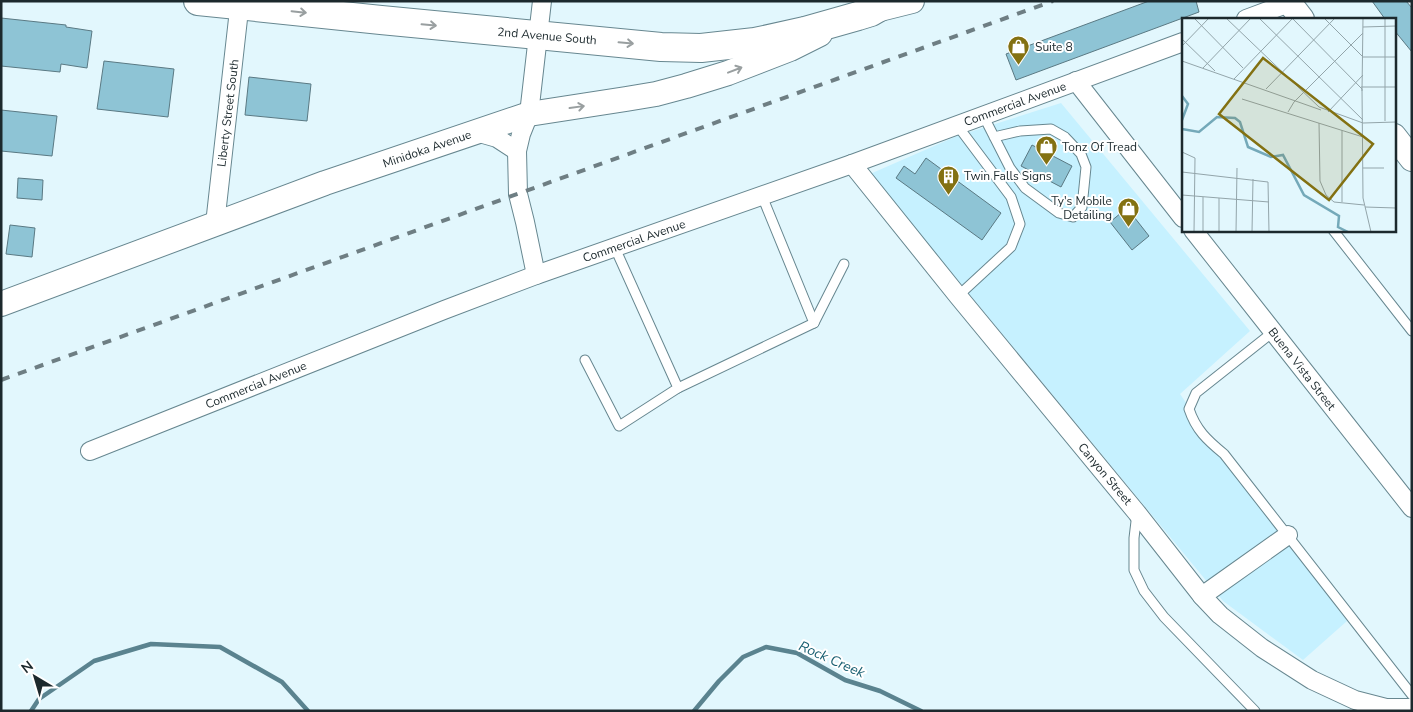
<svg xmlns="http://www.w3.org/2000/svg" width="1413" height="712" font-family="'Nunito Sans',sans-serif">
	<style>
		.built { fill: #c6f1ff }
		.lines { fill: none; stroke-linecap: round; stroke-linejoin: round }
		.stream { stroke: #5a838f; stroke-width: 4.5 }
		.building { fill: #8ec4d5; stroke: #5a7983 }
		.lane-casing { stroke: #678790; stroke-width: 11 }
		.street-casing { stroke: #678790; stroke-width: 20 }
		.secondary-casing { stroke: #678790; stroke-width: 26 }
		.primary-casing { stroke: #678790; stroke-width: 30 }
		.lane { stroke: #fff; stroke-width: 9 }
		.street { stroke: #fff; stroke-width: 18 }
		.secondary { stroke: #fff; stroke-width: 24 }
		.primary { stroke: #fff; stroke-width: 28 }
		.rail { stroke: #6e7e83; stroke-width: 4; stroke-dasharray: 9 9; stroke-linecap: butt }
		.oneway { stroke: #999fa0 }
		.labels { text-anchor: middle; stroke-width: 4; stroke-linejoin: round; paint-order: stroke }
		.street-label { font-size: 12px; fill: #1c292d; stroke: #fff }
		.poi-label { font-size: 12px; fill: #1c292d; stroke: #fff; text-anchor: start }
		.water-label { font-size: 14px; font-style: italic; fill: #1a6072; stroke: #fff }
		.inset-river { fill: none; stroke: #74a9b9; stroke-width: 2.5 }
		.inset-road { fill: none; stroke: #93a5aa; stroke-width: 1 }
		.view { fill: #837112; fill-opacity: 0.15; stroke: #837112; stroke-width: 2.5 }
		.inset-edge { fill: none; stroke: #1c292d; stroke-width: 2.5 }
	</style>
	<rect width="100%" height="100%" fill="#e2f7fd"/>
	<path class="built" d="M1061,103L1250,331L1180,394L1222,455L1347,621L1303,660L1223,601L870,174L957,136Z"/>
	<g class="lines">
		<g class="stream">
			<path d="M31,711L39,699L94,661L151,644L220,647L282,682L308,711"/>
			<path d="M694,711L719,681L743,657L766,647L797,653L845,680L880,691L921,711"/>
		</g>
	</g>
	<g class="building">
		<path d="M1149,1H1196L1199,12L1016,80L1006,54Z"/>
		<path d="M1372,1H1406L1412,8V52L1394,30V19H1385Z"/>
		<path d="M1,18L66,25V27L92,31L87,68L61,64L60,72L1,66Z"/>
		<path d="M104,61L174,69L168,117L97,109Z"/>
		<path d="M249,77L311,84L307,121L245,115Z"/>
		<path d="M1,110L57,116L52,156L1,151Z"/>
		<path d="M1032,145L1072,166L1061,187L1021,166Z"/>
		<path d="M926,158L1001,213L982,240L896,178L904,166L915,174Z"/>
		<path d="M18,178L43,180L42,200L17,198Z"/>
		<path d="M1127,208L1149,236L1132,250L1110,222Z"/>
		<path d="M10,225L35,228L32,257L6,254Z"/>
	</g>
	<g class="lines">
		<defs>
			<g id="lane">
				<path d="M983,115L1010,168L1025,188L1059,213L1073,217L1082,207L1086,167L1081,154L1065,137L1051,129L1020,131L994,137"/>
				<path d="M957,125L1011,197L1020,224L1011,247L958,296"/>
				<path d="M1333,230L1412,331"/>
				<path d="M814,323L844,264"/>
				<path d="M1273,332L1196,393L1189,409C1196,430 1207,440 1224,454L1412,695"/>
				<path d="M585,360L619,426L678,388L615,248"/>
				<path d="M678,388L814,323L762,196"/>
				<path d="M1137,513L1134,538V570L1144,591L1164,617L1255,711"/>
			</g>
			<g id="street">
				<path d="M1246,19L1289,3"/>
				<path d="M1076,81L1183,218"/>
				<path d="M476,132L497,138L517,151"/>
				<path d="M852,164L958,296L1137,513L1202,596L1220,615L1262,648L1312,680L1355,700L1386,708H1412"/>
				<path d="M215,224L240,1"/>
				<path d="M1193,230L1412,508"/>
				<path d="M536,275L525,222L518,194L517,151L521,134L529,114L542,1"/>
				<path d="M90,451L444,310L536,275L852,164L1183,42"/>
				<path d="M1202,596L1288,535"/>
			</g>
			<g id="secondary">
				<path d="M1288,1L1302,19"/>
				<path d="M872,11L912,1"/>
				<path d="M1394,136L1412,159"/>
				<path d="M1,304L325,183L529,114L626,99L656,94L686,86L728,73L790,49L820,34"/>
			</g>
			<path id="primary" d="M198,1L381,20L661,47L701,48L755,42L805,31L858,16L871,12L890,1"/>
		</defs>
		<use href="#lane" class="lane-casing"/>
		<use href="#street" class="street-casing"/>
		<use href="#secondary" class="secondary-casing"/>
		<use href="#primary" class="primary-casing"/>
		<use href="#lane" class="lane"/>
		<use href="#street" class="street"/>
		<use href="#secondary" class="secondary"/>
		<use href="#primary" class="primary"/>
		<path class="rail" d="M1,380L1053,1"/>
	</g>
	<defs><path id="oneway-shaft" d="M-6 0H5M1.5-3L5.5 0L1.5 3" fill="none" stroke-width="1.6" stroke-linecap="round" stroke-linejoin="round" transform="scale(1.25)"/></defs>
	<g class="oneway">
		<use href="#oneway-shaft" transform="translate(299 12) rotate(6)"/>
		<use href="#oneway-shaft" transform="translate(429 25) rotate(5)"/>
		<use href="#oneway-shaft" transform="translate(626 43) rotate(5)"/>
		<use href="#oneway-shaft" transform="translate(735 70) rotate(-21)"/>
		<use href="#oneway-shaft" transform="translate(577 107) rotate(-8)"/>
	</g>
	<defs>
		<symbol id="shop-pin" viewBox="-11 -11 22 30"><path d="M0 17L-7.5 6A9.5 9.5 0 1 1 7.5 6Z" fill="#837112" stroke="#fff"/><path d="M-5-2.5h2.3a2.7 3.5 0 0 1 5.4 0H5L5.5 6h-11ZM-1.5-2.5h3a1.5 2.3 0 0 0-3 0Z" fill="#fff"/></symbol>
		<symbol id="building-pin" viewBox="-11 -11 22 30"><path d="M0 17L-7.5 6A9.5 9.5 0 1 1 7.5 6Z" fill="#837112" stroke="#fff"/><path d="M-4-6H4V6H1V3H-1V6H-4ZM-2.5-4.3h1.7v1.8h-1.7ZM.8-4.3h1.7v1.8H.8ZM-2.5-1h1.7V.8h-1.7ZM.8-1h1.7V.8H.8Z" fill="#fff"/></symbol>
	</defs>
	<g fill-rule="evenodd">
		<use href="#shop-pin" x="1006" y="34" width="25" height="34"/>
		<use href="#shop-pin" x="1034" y="134" width="25" height="34"/>
		<use href="#building-pin" x="936" y="164" width="25" height="34"/>
		<use href="#shop-pin" x="1116" y="196" width="25" height="34"/>
	</g>
	<g class="labels">
		<g class="street-label">
			<text transform="translate(547 36) rotate(5)" y="4">2nd Avenue South</text>
			<text transform="translate(1015 104) rotate(-20)" y="4">Commercial Avenue</text>
			<text transform="translate(228 113) rotate(-83)" y="4">Liberty Street South</text>
			<text transform="translate(427 149) rotate(-19)" y="4">Minidoka Avenue</text>
			<text transform="translate(634 241) rotate(-19)" y="4">Commercial Avenue</text>
			<text transform="translate(1302 369) rotate(52)" y="4">Buena Vista Street</text>
			<text transform="translate(256 385) rotate(-22)" y="4">Commercial Avenue</text>
			<text transform="translate(1105 474) rotate(50)" y="4">Canyon Street</text>
		</g>
		<g class="poi-label">
			<text x="1035" y="51">Suite 8</text>
			<text x="1062" y="151">Tonz Of Tread</text>
			<text x="964" y="180">Twin Falls Signs</text>
			<text x="1112" y="205" text-anchor="end">Ty's Mobile<tspan x="1112" dy="14">Detailing</tspan></text>
		</g>
		<g class="water-label">
			<text transform="translate(832 659) rotate(24)" y="5">Rock Creek</text>
		</g>
	</g>
	<g transform="translate(1182 18)">
		<rect width="214" height="214" fill="#e2f7fd"/>
		<path class="inset-river" d="M0,78L6,86L0,102M0,111L17,114L35,99L53,100L58,104L66,129L89,139L101,137L122,177L157,198L156,209L166,214"/>
		<path class="inset-road" d="M12,0L61,50M44,0L137,89L181,105L214,104M77,0L181,102M110,0L180,71L181,180L189,214M142,0L181,39H214M203,0V103M181,9L214,8M0,21L33,53M0,28L27,0M0,43L139,92M21,50L69,0M52,61L111,0M179,69H214M84,71L153,0M180,73L181,0M60,81L181,119M106,94L112,84L181,15M146,94L181,57M137,105L138,163L144,177L152,184L182,187M160,112V184M0,134L13,140L12,214M181,150H202M0,154L86,164L87,214M0,177L87,184M21,179V214M37,180V214M183,189L214,190M54,214L55,150M70,214L71,161"/>
		<path class="view" d="M81,40L191,126L147,182L37,96Z"/>
		<rect width="214" height="214" class="inset-edge"/>
	</g>
	<rect width="1413" height="712" fill="none" stroke="#1c292d" stroke-width="5"/>
	<g transform="translate(35 677) rotate(322)" stroke="#ffffff" stroke-width="4" paint-order="stroke">
	<path d="M0-4L9 19L0 12L-9 19Z" fill="#1c292d"/>
	<text y="-8" font-size="14" font-weight="bold" text-anchor="middle" fill="#1c292d">N</text>
	</g>
</svg>
